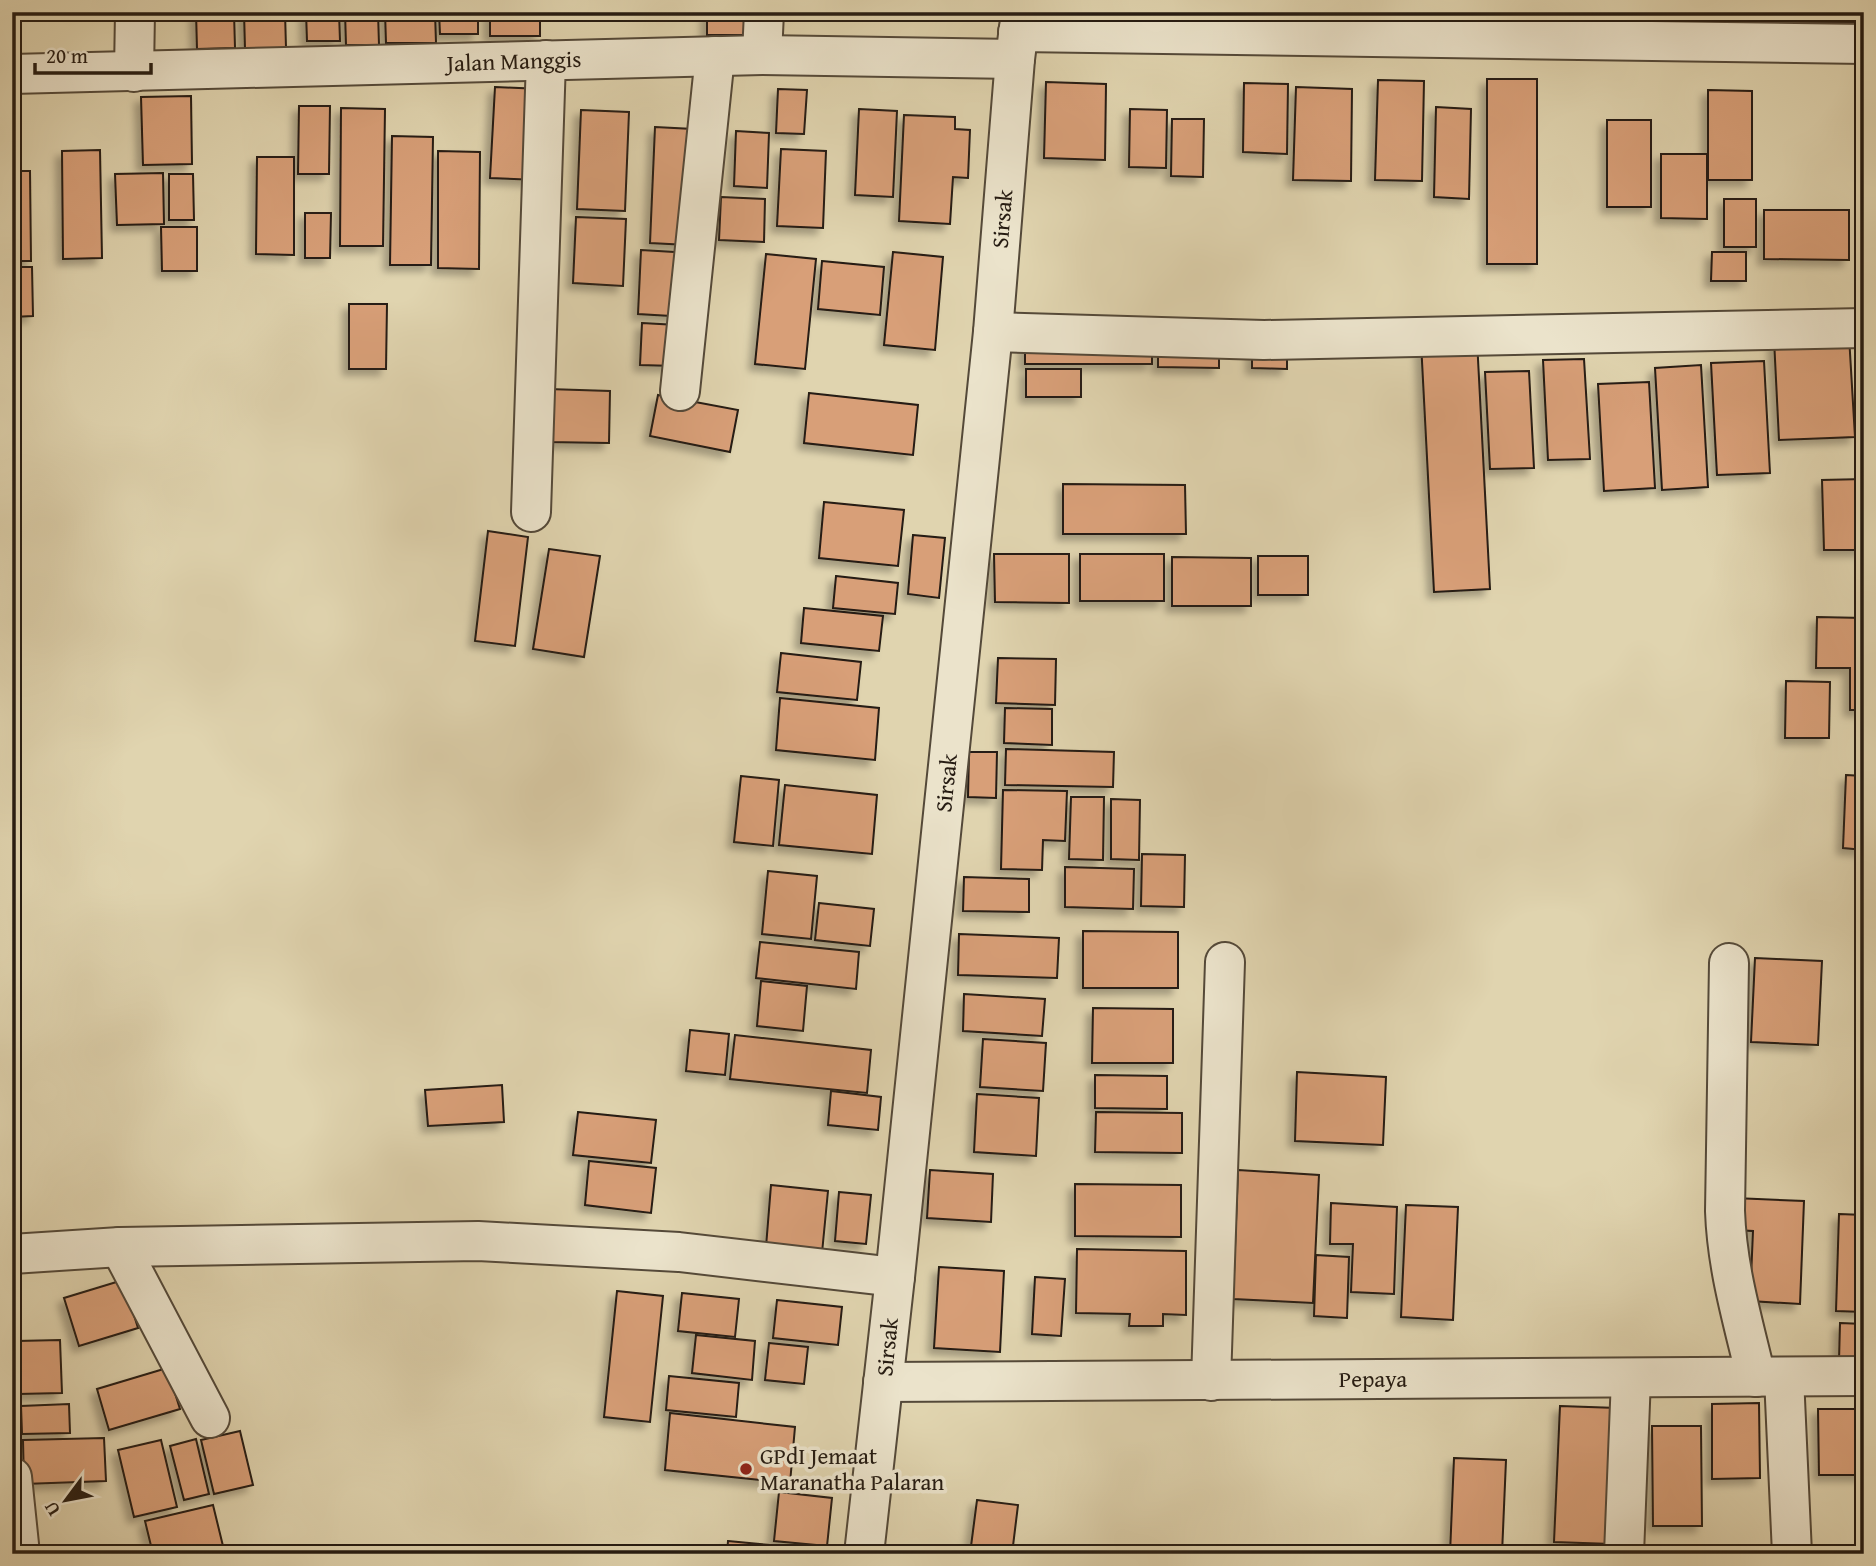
<svg xmlns="http://www.w3.org/2000/svg" width="1876" height="1566" font-family="'Gentium Book Plus',serif">
	<style>
		.building { fill: #d89f78; stroke: #251b12; stroke-width: 2; filter: url(#shadow) }
		.lines { fill: none; stroke-linecap: round; stroke-linejoin: round }
		.minor-casing { stroke: #544939; stroke-width: 42 }
		.minor { stroke: #ebe3cb; stroke-width: 38 }
		.poi-dot { fill: #8f2418; stroke: #ebe3cb; stroke-width: 2.5 }
		.labels { text-anchor: middle; stroke-width: 7; stroke-linejoin: round; paint-order: stroke }
		.street-label { font-size: 23px; fill: #251b12; stroke: #ebe3cb }
		.poi-label { font-size: 23px; fill: #251b12; stroke: #ebe3cb; text-anchor: start }
	</style>
	<defs>
		<filter id="shadow"><feDropShadow dx="-6" dy="6" stdDeviation="3.5" flood-color="#0004"/></filter>
	</defs>
	<rect width="100%" height="100%" fill="#e0d4af"/>
	<filter id="stains"><feTurbulence type="fractalNoise" baseFrequency=".00286" numOctaves="4"/><feColorMatrix values="0 0 0 0 .2 0 0 0 0 .09 0 0 0 0 .02 0 0 0 .5 -.17"/></filter>
	<radialGradient id="worn" r=".72"><stop offset=".6" stop-color="#630" stop-opacity="0"/><stop offset="1" stop-color="#630" stop-opacity=".3"/></radialGradient>
	<g class="building">
		<path d="M196,12H234L235,48L197,49Z"/>
		<path d="M244,12H285L286,48L245,49Z"/>
		<path d="M306,12H339L340,41H307Z"/>
		<path d="M345,12H378L379,45H346Z"/>
		<path d="M385,12H435L436,43H386Z"/>
		<path d="M439,12H478V34H440Z"/>
		<rect x="490" y="12" width="50" height="24"/>
		<rect x="707" y="12" width="44" height="23"/>
		<path d="M1087,12H1206V17Z"/>
		<rect x="1783" y="12" width="81" height="11"/>
		<rect x="1487" y="79" width="50" height="185"/>
		<path d="M1378,80L1424,81L1422,181L1375,180Z"/>
		<path d="M1046,82L1106,84L1105,160L1044,158Z"/>
		<path d="M1244,83L1288,84L1287,154L1243,152Z"/>
		<path d="M495,87L541,89L537,180L490,178Z"/>
		<path d="M1296,87L1352,89L1351,181L1293,180Z"/>
		<path d="M778,89L807,90L804,134L776,133Z"/>
		<path d="M1708,90L1752,91V180H1708Z"/>
		<path d="M191,96L192,164L143,165L141,97Z"/>
		<path d="M299,106H330L329,174H298Z"/>
		<path d="M1436,107L1471,109L1469,199L1434,197Z"/>
		<path d="M341,108L385,109L383,246H340Z"/>
		<path d="M859,109L897,111L893,197L855,195Z"/>
		<path d="M1130,109L1167,110L1166,168L1129,167Z"/>
		<path d="M581,110L629,112L625,211L577,209Z"/>
		<path d="M904,115L955,117V129L970,130L968,178L953,177L950,224L899,221Z"/>
		<path d="M1172,119H1204L1203,177L1171,176Z"/>
		<rect x="1607" y="120" width="44" height="87"/>
		<path d="M655,127L693,129L688,245L650,243Z"/>
		<path d="M736,131L769,133L767,188L734,186Z"/>
		<path d="M392,136L433,137L431,265H390Z"/>
		<path d="M781,149L826,151L823,228L777,226Z"/>
		<path d="M100,150L102,258L63,259L62,151Z"/>
		<path d="M438,151L480,152L479,269L438,268Z"/>
		<path d="M1661,154H1707V219L1661,218Z"/>
		<path d="M257,157H294V255L256,254Z"/>
		<path d="M12,171H30L31,261H12Z"/>
		<path d="M163,173L164,224L117,225L115,174Z"/>
		<path d="M169,174H193L194,220H169Z"/>
		<path d="M721,197L765,199L764,242L719,240Z"/>
		<rect x="1724" y="199" width="32" height="48"/>
		<path d="M1764,210H1849V260L1764,259Z"/>
		<path d="M305,213H331L330,258H305Z"/>
		<path d="M576,217L626,219L623,286L573,283Z"/>
		<path d="M161,227H197V271H162Z"/>
		<path d="M641,250L691,253L688,317L638,314Z"/>
		<path d="M893,252L943,257L935,350L884,345Z"/>
		<path d="M1712,252H1746V281H1711Z"/>
		<path d="M766,254L816,259L805,369L755,364Z"/>
		<path d="M822,261L884,267L880,315L818,309Z"/>
		<path d="M12,267H32L33,316L12,317Z"/>
		<path d="M349,304H387L386,369H349Z"/>
		<path d="M642,323L677,325L675,366L640,365Z"/>
		<path d="M1219,324V368L1158,367V325Z"/>
		<path d="M1025,325L1152,326V364H1025Z"/>
		<path d="M1849,336L1855,437L1779,440L1774,339Z"/>
		<path d="M1477,340L1490,589L1434,592L1421,342Z"/>
		<path d="M1287,344V369L1252,368V345Z"/>
		<path d="M1584,359L1590,459L1548,460L1543,360Z"/>
		<path d="M1764,361L1770,473L1717,475L1711,363Z"/>
		<path d="M1701,365L1708,487L1662,490L1655,368Z"/>
		<rect x="1026" y="369" width="55" height="28"/>
		<path d="M1529,371L1534,468L1490,469L1485,372Z"/>
		<path d="M1649,382L1655,488L1604,491L1598,384Z"/>
		<path d="M548,389L610,391L609,443L548,442Z"/>
		<path d="M809,393L918,405L913,455L804,443Z"/>
		<path d="M658,395L738,410L730,452L650,436Z"/>
		<path d="M1864,479V550H1824L1822,480Z"/>
		<path d="M1063,484L1185,485L1186,534H1063Z"/>
		<path d="M824,502L904,510L898,566L819,558Z"/>
		<path d="M488,531L528,537L515,646L475,641Z"/>
		<path d="M913,535L945,538L939,598L908,594Z"/>
		<path d="M549,549L600,556L584,657L533,649Z"/>
		<path d="M994,554H1069V603L995,602Z"/>
		<rect x="1080" y="554" width="84" height="47"/>
		<rect x="1258" y="556" width="50" height="39"/>
		<path d="M1172,557L1251,558V606H1172Z"/>
		<path d="M836,576L898,583L895,614L833,608Z"/>
		<path d="M804,608L883,616L879,651L801,643Z"/>
		<path d="M1817,617L1864,618V710H1850V668H1816Z"/>
		<path d="M781,653L861,662L857,700L777,692Z"/>
		<path d="M998,658L1056,659L1055,705L996,703Z"/>
		<path d="M1786,681L1830,682L1829,738H1785Z"/>
		<path d="M780,698L879,708L875,760L776,750Z"/>
		<path d="M1005,708L1052,709V745L1004,743Z"/>
		<path d="M1006,749L1114,752L1113,787L1005,785Z"/>
		<path d="M969,752H997L996,798L968,797Z"/>
		<path d="M1846,775L1864,776V850L1843,848Z"/>
		<path d="M741,776L779,780L773,846L734,842Z"/>
		<path d="M785,785L877,795L872,854L779,845Z"/>
		<path d="M1003,790L1067,791L1065,841L1043,840L1042,870L1001,869Z"/>
		<path d="M1071,797H1104L1103,860L1069,859Z"/>
		<path d="M1111,799L1140,800L1139,860L1111,859Z"/>
		<path d="M1142,854L1185,855L1184,907L1141,906Z"/>
		<path d="M1065,867L1134,869L1133,909L1065,907Z"/>
		<path d="M768,871L817,876L811,939L762,934Z"/>
		<path d="M964,877L1029,879V912L963,911Z"/>
		<path d="M819,903L874,909L870,946L815,940Z"/>
		<path d="M1083,931L1178,932V988H1083Z"/>
		<path d="M959,934L1059,938L1057,978L958,975Z"/>
		<path d="M760,942L859,952L856,989L756,978Z"/>
		<path d="M1755,958L1822,961L1818,1045L1751,1042Z"/>
		<path d="M761,981L807,986L803,1031L757,1026Z"/>
		<path d="M964,994L1045,999L1042,1036L963,1031Z"/>
		<path d="M1093,1008L1173,1009V1063H1092Z"/>
		<path d="M690,1030L729,1034L725,1075L686,1071Z"/>
		<path d="M735,1035L871,1050L867,1093L730,1079Z"/>
		<path d="M983,1039L1046,1043L1043,1091L980,1087Z"/>
		<path d="M1297,1072L1386,1077L1383,1145L1295,1141Z"/>
		<path d="M1095,1075L1167,1076V1109L1095,1108Z"/>
		<path d="M502,1085L504,1122L428,1126L425,1090Z"/>
		<path d="M831,1091L881,1097L878,1130L828,1125Z"/>
		<path d="M977,1094L1039,1098L1036,1156L974,1152Z"/>
		<path d="M578,1112L656,1120L651,1163L573,1155Z"/>
		<path d="M1096,1112L1182,1113V1153L1095,1152Z"/>
		<path d="M589,1161L656,1168L651,1213L585,1205Z"/>
		<path d="M930,1170L993,1174L991,1222L927,1218Z"/>
		<path d="M1238,1170L1319,1175L1313,1303L1233,1299Z"/>
		<path d="M1075,1184L1181,1185V1237L1075,1236Z"/>
		<path d="M771,1185L828,1191L822,1253L766,1247Z"/>
		<path d="M839,1192L871,1195L866,1244L835,1241Z"/>
		<path d="M1734,1198L1804,1201L1800,1304L1750,1301L1753,1231L1733,1230Z"/>
		<path d="M1331,1203L1397,1207L1394,1294L1351,1292L1353,1244H1330Z"/>
		<path d="M1406,1205L1458,1207L1453,1320L1401,1317Z"/>
		<path d="M1839,1214L1864,1215V1312L1836,1311Z"/>
		<path d="M1077,1249L1186,1251V1315L1163,1314V1326H1129L1130,1314L1076,1313Z"/>
		<path d="M1316,1255L1349,1257L1347,1318L1314,1316Z"/>
		<path d="M939,1267L1004,1271L1000,1352L934,1348Z"/>
		<path d="M1035,1277L1065,1279L1061,1336L1032,1334Z"/>
		<path d="M123,1280L138,1328L79,1346L64,1298Z"/>
		<path d="M617,1291L663,1296L650,1422L604,1417Z"/>
		<path d="M682,1293L739,1299L735,1337L678,1331Z"/>
		<path d="M777,1300L842,1307L838,1345L773,1338Z"/>
		<path d="M1840,1323L1864,1324V1362L1839,1361Z"/>
		<path d="M696,1335L755,1341L752,1380L692,1373Z"/>
		<path d="M60,1340L62,1393L18,1394L17,1341Z"/>
		<path d="M769,1343L808,1347L804,1384L765,1380Z"/>
		<path d="M167,1368L180,1409L109,1430L97,1389Z"/>
		<path d="M669,1376L739,1383L736,1417L666,1410Z"/>
		<path d="M1759,1403L1760,1478L1712,1479V1404Z"/>
		<path d="M69,1404L70,1433L22,1434L21,1406Z"/>
		<path d="M1560,1406L1617,1408L1612,1544L1554,1542Z"/>
		<path d="M1818,1409H1864V1475H1819Z"/>
		<path d="M670,1413L795,1427L790,1483L665,1470Z"/>
		<path d="M1652,1426H1701L1702,1526H1653Z"/>
		<path d="M240,1431L253,1485L214,1494L201,1440Z"/>
		<path d="M104,1438L106,1481L24,1484L23,1440Z"/>
		<path d="M196,1439L209,1494L184,1500L170,1446Z"/>
		<path d="M161,1440L177,1507L134,1517L118,1450Z"/>
		<path d="M1454,1458L1506,1460L1502,1554H1450Z"/>
		<path d="M779,1492L832,1498L827,1546L774,1541Z"/>
		<path d="M977,1500L1018,1505L1012,1554H970Z"/>
		<path d="M213,1505L223,1546L188,1554H153L145,1521Z"/>
		<path d="M728,1541L780,1546V1554H727Z"/>
		<path d="M667,1547L718,1553V1554H666Z"/>
	</g>
	<g class="lines">
		<defs>
			<g id="minor">
				<path d="M1018,32L1864,44"/>
				<path d="M762,55L764,12"/>
				<path d="M134,72L135,12"/>
				<path d="M12,74L762,55L1015,59"/>
				<path d="M993,332L1264,340L1864,328"/>
				<path d="M680,391L715,56"/>
				<path d="M531,512L546,60"/>
				<path d="M1729,963L1725,1211C1727,1269 1743,1321 1756,1377"/>
				<path d="M120,1247L210,1418"/>
				<path d="M12,1254L120,1247L478,1241L679,1252L895,1277"/>
				<path d="M1784,1377L1792,1554"/>
				<path d="M1211,1381L1225,962"/>
				<path d="M883,1382L1864,1376"/>
				<path d="M12,1477L20,1554"/>
				<path d="M864,1554L895,1277L993,332L1015,59L1021,12"/>
				<path d="M1624,1554L1631,1378"/>
			</g>
		</defs>
		<use href="#minor" class="minor-casing"/>
		<use href="#minor" class="minor"/>
	</g>
	<circle class="poi-dot" cx="746" cy="1469" r="7"/>
	<g class="labels">
		<g class="street-label">
			<text transform="translate(514 61) rotate(-2)" y="8">Jalan Manggis</text>
			<text transform="translate(1002 219) rotate(-85)" y="8">Sirsak</text>
			<text transform="translate(946 783) rotate(-84)" y="8">Sirsak</text>
			<text transform="translate(887 1347) rotate(-84)" y="8">Sirsak</text>
			<text x="1373" y="1387">Pepaya</text>
		</g>
		<g class="poi-label">
			<text x="760" y="1464">GPdI Jemaat<tspan x="760" dy="26">Maranatha Palaran</tspan></text>
		</g>
	</g>
	<rect width="1876" height="1566" fill="none" stroke="#e0d4af" stroke-width="42"/>
	<rect x="14" y="14" width="1848" height="1538" fill="none" stroke="#251b12" stroke-width="3.5"/>
	<rect x="21" y="21" width="1834" height="1524" fill="none" stroke="#251b12" stroke-width="2"/>
	<g transform="translate(66 1500) rotate(238)" stroke="#ebe3cb" stroke-width="5" paint-order="stroke">
	<path d="M0-5L12 26L0 18L-12 26Z" fill="#251b12"/>
	<text y="-10" font-size="19" font-weight="bold" text-anchor="middle" fill="#251b12">U</text>
	</g>
	<path d="M35 63v10h116v-10" fill="none" stroke="#251b12" stroke-width="3.5"/>
	<text x="46" y="63" font-size="21" fill="#251b12" stroke="#ebe3cb" stroke-width="5" paint-order="stroke">20 m</text>
	<rect width="100%" height="100%" filter="url(#stains)"/>
	<rect width="100%" height="100%" fill="url(#worn)"/>
</svg>
